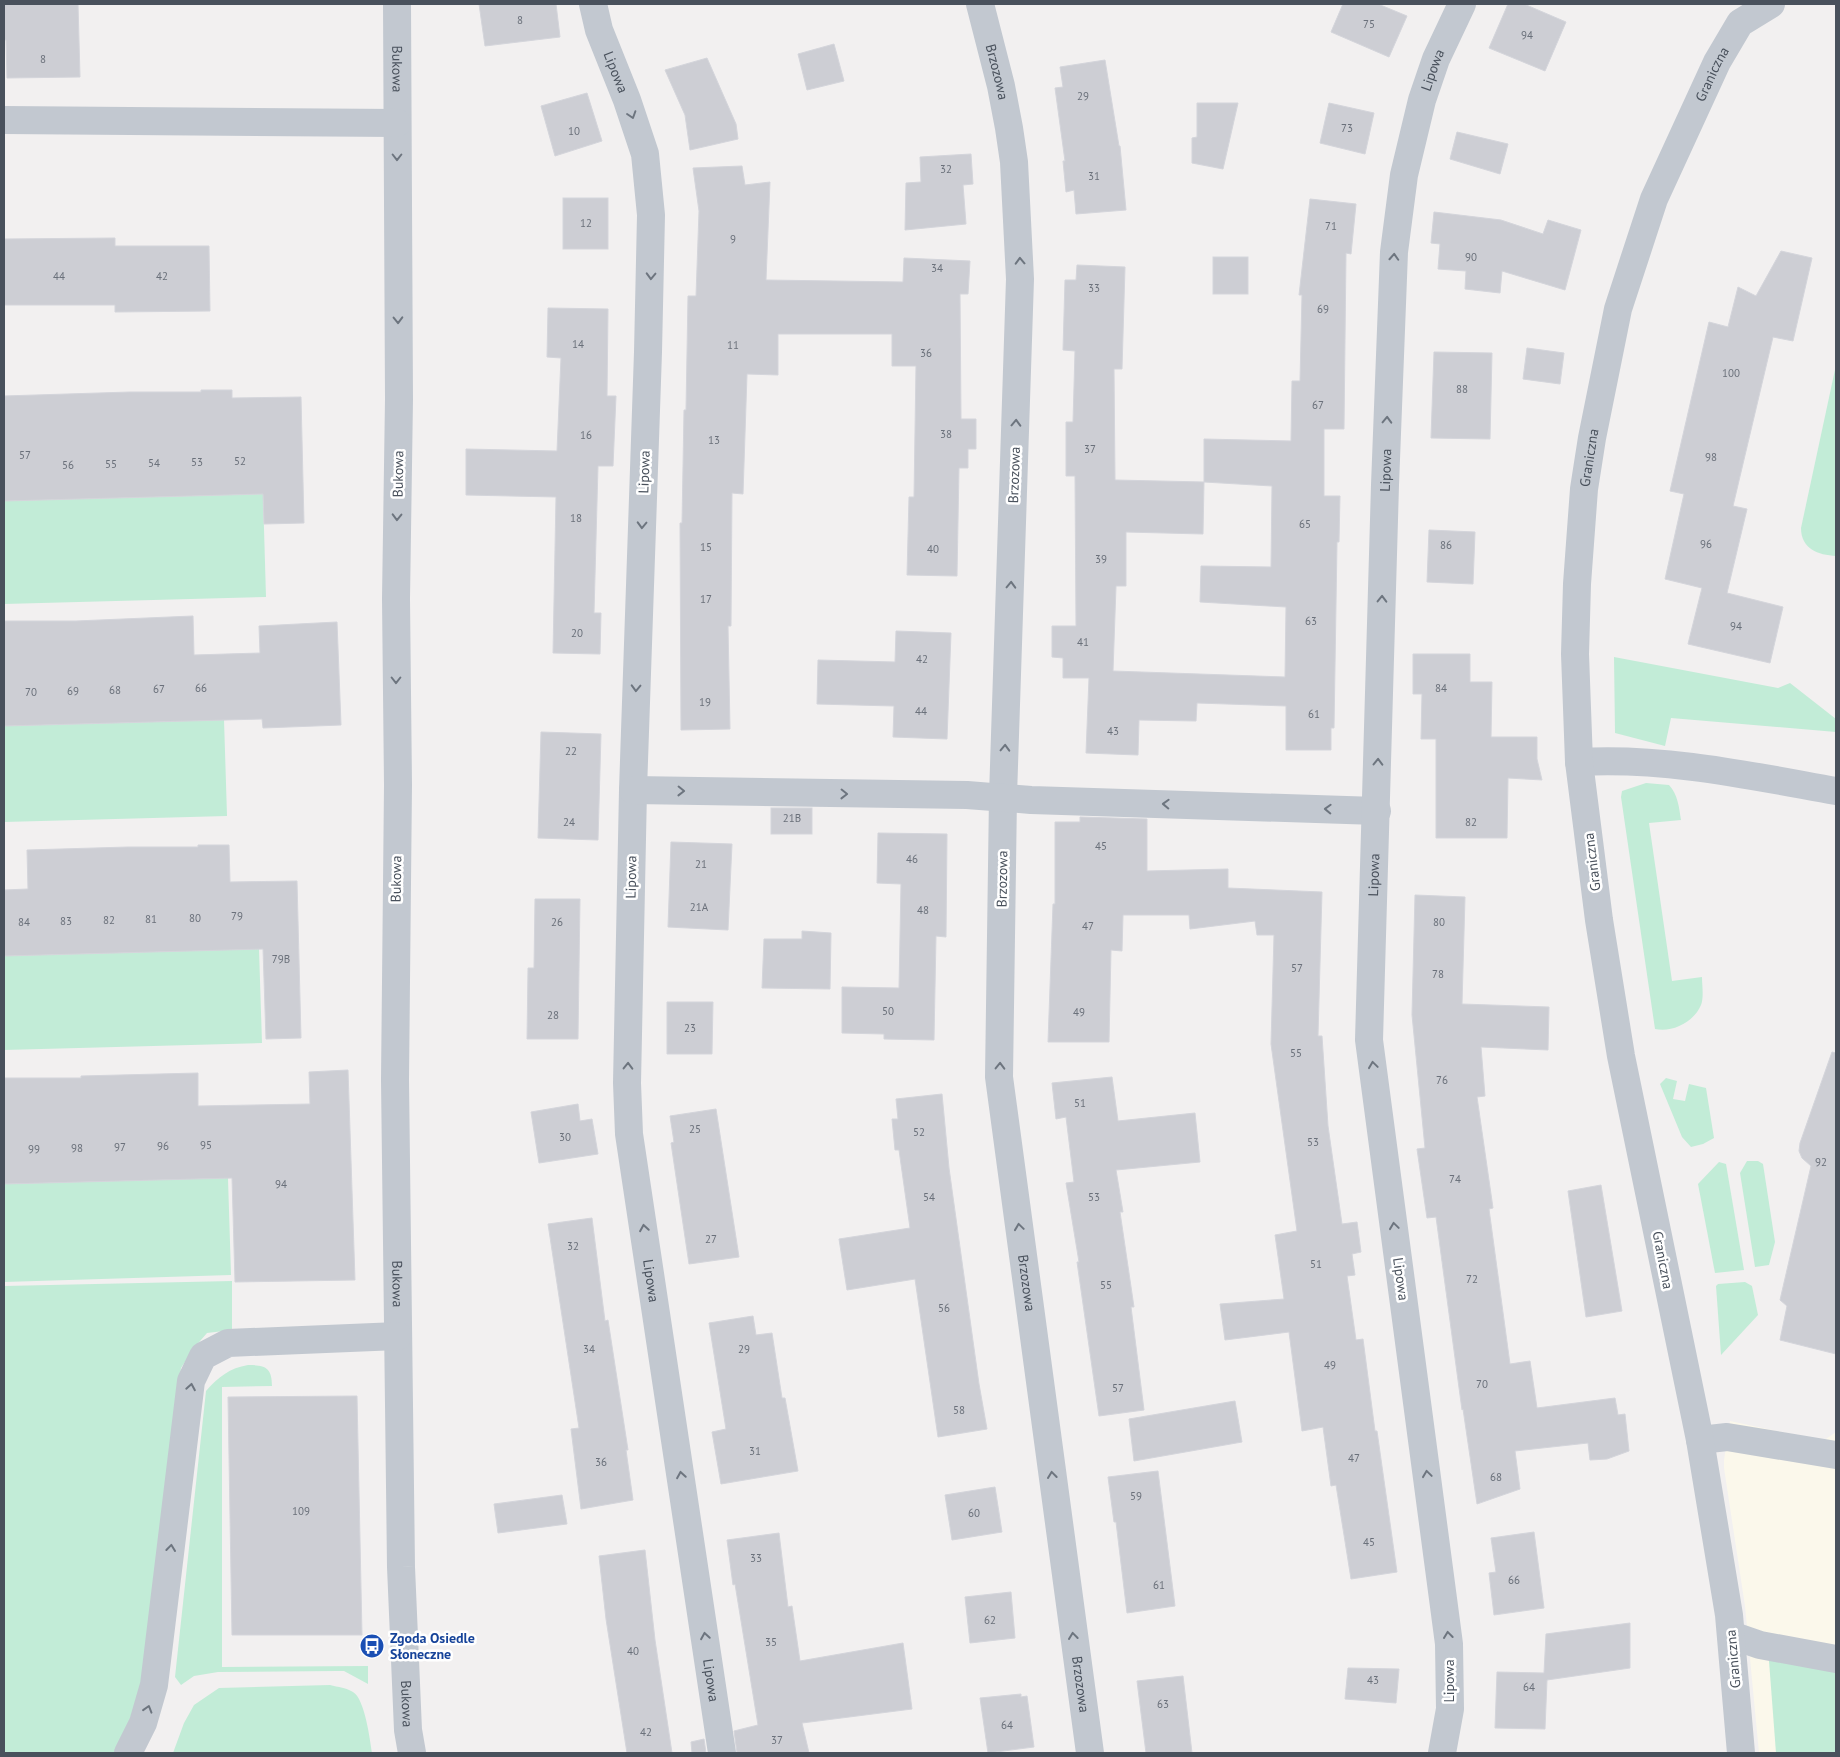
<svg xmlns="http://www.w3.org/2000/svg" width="1840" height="1757" font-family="'PT Sans',sans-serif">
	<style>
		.commercial { fill: #fbf8eb }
		.green { fill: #c2ecd7 }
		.building { fill: #cdced4; stroke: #d4d5db; fill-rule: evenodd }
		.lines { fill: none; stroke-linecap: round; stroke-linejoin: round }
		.minor { stroke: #c2c8d0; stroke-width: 28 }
		.oneway { stroke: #6d757f }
		.labels { text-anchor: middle; stroke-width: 5; stroke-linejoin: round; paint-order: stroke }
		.number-label { font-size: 11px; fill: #6a707a }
		.street-label { font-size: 14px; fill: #49515c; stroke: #fff }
		.transit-label { font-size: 14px; font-weight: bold; fill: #164399; stroke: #fff; text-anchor: start }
	</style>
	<rect width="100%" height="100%" fill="#f2f0f0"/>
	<path class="commercial" d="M1730,1421L1823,1441L1836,1432V1753H1759L1745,1606L1724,1468V1460Z"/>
	<g class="green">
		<path d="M1836,365V556C1818,555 1801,549 1801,528Z"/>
		<path d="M263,494L266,597L4,604V501Z"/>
		<path d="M1614,657L1778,688L1790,683L1836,719V732L1671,718L1665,746L1615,733Z"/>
		<path d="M224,720L227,816L4,822V726Z"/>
		<path d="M1646,783L1669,785C1678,795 1679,807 1681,820L1649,823L1672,981L1702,977C1702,985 1704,997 1701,1005C1694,1022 1672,1033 1655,1029L1621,797L1622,791Z"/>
		<path d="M259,949L262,1043L4,1050V956Z"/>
		<path d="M1666,1078L1677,1081L1673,1099L1685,1101L1689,1084L1706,1088L1714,1138L1703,1144L1691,1147L1682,1137L1660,1084Z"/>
		<path d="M1747,1161H1758L1763,1164L1775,1242L1769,1265L1755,1267L1740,1173Z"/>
		<path d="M1719,1162L1726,1164L1744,1270L1715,1273L1698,1184Z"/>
		<path d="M228,1178L231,1275L4,1282V1184Z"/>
		<path d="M232,1281V1330L207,1333L194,1348L181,1368L145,1682L116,1753H4V1286Z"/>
		<path d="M1745,1282L1752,1286L1758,1315L1721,1355L1716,1286L1718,1284Z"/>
		<path d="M248,1365C265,1365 272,1367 272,1386L222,1387V1667L368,1666V1684L344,1671H337L218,1672L194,1676L181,1685L175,1677L206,1391C218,1377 230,1368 248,1365Z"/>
		<path d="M1788,1660L1836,1670V1753H1776L1769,1661Z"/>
		<path d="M330,1685C338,1687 347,1688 353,1692C365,1699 370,1740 372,1753H173L184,1723L194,1705L219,1688Z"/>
	</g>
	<g class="building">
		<path d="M4,4H78L80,77L7,78L6,40H4Z"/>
		<path d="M479,4H556L560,37L485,46Z"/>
		<path d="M1343,4H1378L1407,16L1389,57L1331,32Z"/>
		<path d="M1508,4H1524L1566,22L1545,71L1489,48Z"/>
		<path d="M834,44L844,81L807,90L798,54Z"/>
		<path d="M707,58L736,124L738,139L690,150L685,115L665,70Z"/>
		<path d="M1105,60L1119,146H1120L1126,210L1076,214L1074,190L1066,192L1063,161H1065L1055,88L1063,87L1060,67Z"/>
		<path d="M587,93L602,141L555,156L541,106Z"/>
		<path d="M1197,103H1238L1223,169L1192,163V138L1197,137Z"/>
		<path d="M1329,103L1374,113L1365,154L1320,143Z"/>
		<path d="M1457,132L1508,144L1500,174L1450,159Z"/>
		<path d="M971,154L973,184L963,185L966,224L905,230L906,183L921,182L920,157Z"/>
		<path d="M742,166L745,185L770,182L766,280L903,282L904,258L970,261L968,294H960L961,419H976V449H968V468H959L957,576L907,575L909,497H914L916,366H892V334H778V375L747,374L743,494L732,493L731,626H728L730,729L681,730L680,523H682L684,410H686L688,296H696L699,211L693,168Z"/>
		<rect x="563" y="198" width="45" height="51"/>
		<path d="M1310,199L1356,204L1351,254L1346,253L1344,429H1324V496H1340L1339,542H1337L1334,728H1331V750H1286V706L1197,703L1196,721L1139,720L1138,755L1086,753L1089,678H1063V658L1052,657V626H1076L1075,476H1066V422H1073L1075,351L1063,350L1065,280H1076L1077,265L1125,267L1122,369H1114L1115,480L1204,482V439L1291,441L1292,381H1300L1302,295H1299ZM1204,482L1272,486L1271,567L1201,566L1200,602L1286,607L1285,677L1113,671L1116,586H1126V532L1203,534Z"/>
		<path d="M1434,212L1501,220L1543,234L1548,220L1581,230L1565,290L1502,271L1500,293L1465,289L1466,271L1438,269L1440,244L1431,243Z"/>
		<path d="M115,238V246H209L210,311L115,312V305H4V239Z"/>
		<path d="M1781,251L1812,258L1793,341L1773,337L1733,506L1747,509L1727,593L1783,607L1770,663L1688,644L1702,588L1665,579L1684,494L1670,491L1709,322L1728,327L1738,287L1756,296Z"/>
		<rect x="1213" y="257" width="35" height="37"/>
		<path d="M548,308L608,309L607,396H616L613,466H598L594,613H601L600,654L553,653L556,497L466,495V449L557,451L561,358L547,357Z"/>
		<path d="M1527,348L1564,353L1560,384L1523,379Z"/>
		<path d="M1434,352L1492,353L1490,439L1431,438Z"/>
		<path d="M201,390H232V398L301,397L304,523L264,524L263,494L4,501V396L130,392H201Z"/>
		<path d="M1429,530L1475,532L1473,584L1427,582Z"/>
		<path d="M193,616L194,655L260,653L259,626L337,622L341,725L263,728L262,719L4,726V621H76Z"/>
		<path d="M896,631L951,633L947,739L893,737L894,706L817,704L818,660L895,662Z"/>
		<path d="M1413,654H1470V682H1492L1491,737H1537V759L1542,780L1508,778L1507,838H1436V739H1421L1422,694H1413Z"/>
		<path d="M541,732L601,734L598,840L538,838Z"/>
		<rect x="771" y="808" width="41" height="26"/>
		<path d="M1080,817L1147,819V871L1228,869V888L1322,892L1318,1036H1322L1328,1126L1342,1224L1357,1222L1361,1252L1352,1254L1355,1275L1347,1276L1356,1340L1363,1339L1375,1431H1377L1397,1572L1351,1579L1336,1485L1331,1486L1323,1427L1302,1431L1289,1332L1225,1340L1220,1304L1284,1299L1275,1235L1297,1231L1271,1044L1274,935H1257L1255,921L1190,929L1189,915H1123L1122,951L1111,950L1109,1042H1048L1053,904H1055V822H1080Z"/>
		<path d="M878,833L947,834L946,937L936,936L934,1040L884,1039V1034L842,1033V987L899,988L901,884L877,883Z"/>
		<path d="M671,842L732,844L728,930L668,927Z"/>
		<path d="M198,845H229L230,882L297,881L301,1038L266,1039L263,949L4,956V890L28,889L27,850L128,847H198Z"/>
		<path d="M1415,895L1465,897L1462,1004L1549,1007L1548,1050L1481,1047L1485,1096L1477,1097L1493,1208L1489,1209L1510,1364L1530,1361L1537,1408L1615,1398L1618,1415L1625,1414L1629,1451L1607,1459L1590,1460L1588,1443L1515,1451L1520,1489L1477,1504L1463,1409L1462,1410L1436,1217L1427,1218L1417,1149L1425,1148L1412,1015Z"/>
		<path d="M535,899H580L578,1039H527L528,968H534Z"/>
		<path d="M802,931L831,933L830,989L762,988L764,939H802Z"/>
		<path d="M667,1002H713L712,1054H667Z"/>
		<path d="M1832,1052L1836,1053V1354L1780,1340L1787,1306L1780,1300L1811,1166L1802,1158L1799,1151L1800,1143Z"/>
		<path d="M348,1070L355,1280L235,1282L232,1178L4,1184V1078H81V1076L198,1073V1106L310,1104L309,1072Z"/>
		<path d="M1112,1077L1118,1121L1195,1113L1200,1162L1116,1170L1123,1212H1120L1134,1307H1131L1144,1410L1099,1416L1077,1262H1079L1066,1183L1074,1182L1066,1117L1056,1119L1052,1083Z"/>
		<path d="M942,1094L949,1168L979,1384L987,1429L938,1437L915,1279L847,1290L839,1239L910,1228L899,1150H895L892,1119H898L896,1099Z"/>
		<path d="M578,1104L580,1121L592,1119L598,1154L539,1163L531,1112Z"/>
		<path d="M716,1109L739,1257L689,1264L671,1143L674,1142L670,1116Z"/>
		<path d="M1601,1185L1622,1311L1586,1317L1568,1191Z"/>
		<path d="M592,1218L605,1321L608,1320L628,1450H626L633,1500L581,1509L571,1429L579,1428L548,1224Z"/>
		<path d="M753,1316L756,1335L772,1333L782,1398H785L798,1471L721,1484L712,1432L726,1429L709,1323Z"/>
		<path d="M357,1396L362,1635H232L228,1397Z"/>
		<path d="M1235,1401L1242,1442L1134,1461L1129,1419Z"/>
		<path d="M1158,1471L1175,1606L1127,1613L1116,1522H1114L1108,1477Z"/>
		<path d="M995,1487L1002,1532L952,1540L945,1495Z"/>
		<path d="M562,1495L567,1524L498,1533L494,1504Z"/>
		<path d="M1534,1532L1544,1608L1494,1615L1489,1573L1496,1572L1491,1538Z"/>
		<path d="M779,1533L788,1607L792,1606L800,1661L903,1643L912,1709L802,1723L809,1753H737L734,1731L758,1725L735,1584L733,1585L727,1540Z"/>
		<path d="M645,1550L655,1640L672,1753H627L606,1619L599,1556Z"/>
		<path d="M1011,1592L1015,1638L970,1643L965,1597Z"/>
		<path d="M1630,1623V1668L1547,1680L1545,1729L1495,1728L1497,1672L1544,1673L1546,1634Z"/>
		<path d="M1348,1668L1399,1669L1396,1703L1345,1699Z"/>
		<path d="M1183,1676L1192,1753H1146L1137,1681Z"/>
		<path d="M1021,1694V1697L1027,1696L1034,1747L988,1753L980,1698Z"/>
		<path d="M704,1739L706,1753H692L691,1742Z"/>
	</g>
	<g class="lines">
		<g class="minor">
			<path id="s1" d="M397,4L399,399L396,599L398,785L395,1080L401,1567L408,1730L412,1753"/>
			<path id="s2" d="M593,4L599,30L627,100L645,154L651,215L648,352L633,790L627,1083L629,1134L722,1753"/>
			<path id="s3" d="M980,4L1001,86L1009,128L1014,162L1020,279L1003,796L999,1077L1090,1753"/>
			<path d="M4,120L397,123"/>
			<path d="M1579,762C1666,757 1752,776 1836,791"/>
			<path d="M633,790L967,795L1031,800L1377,811"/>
			<path d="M1700,1440L1727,1437L1836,1455"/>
			<path d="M1731,1635L1760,1645L1836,1659"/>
			<path d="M128,1753L143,1723L154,1685L191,1381L203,1356L228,1343L398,1336"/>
			<path id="s4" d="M1442,1753L1450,1709L1449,1644L1369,1040L1385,485L1394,252L1404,175L1422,100L1436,59L1462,4"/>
			<path id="s5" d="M1741,1753L1729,1615L1700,1440L1621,1056L1599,920L1579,762L1575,654L1577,584L1584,489L1592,438L1618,309L1654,199L1717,62L1740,23L1771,4"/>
		</g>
	</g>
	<defs><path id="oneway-chevron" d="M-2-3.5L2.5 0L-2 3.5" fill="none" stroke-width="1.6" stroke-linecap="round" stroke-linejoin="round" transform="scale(1.25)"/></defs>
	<g class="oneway">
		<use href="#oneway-chevron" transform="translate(632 115) rotate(72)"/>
		<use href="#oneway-chevron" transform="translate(397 157) rotate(90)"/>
		<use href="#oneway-chevron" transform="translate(1394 257) rotate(-87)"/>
		<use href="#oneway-chevron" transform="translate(1020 261) rotate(-92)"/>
		<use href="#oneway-chevron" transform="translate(651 276) rotate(92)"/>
		<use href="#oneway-chevron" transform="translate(398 320) rotate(89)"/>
		<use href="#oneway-chevron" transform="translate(1387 420) rotate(-88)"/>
		<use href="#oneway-chevron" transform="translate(1016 423) rotate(-88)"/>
		<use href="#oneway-chevron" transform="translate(397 517) rotate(91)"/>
		<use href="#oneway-chevron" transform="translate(642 525) rotate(92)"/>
		<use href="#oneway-chevron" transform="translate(1011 585) rotate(-88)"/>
		<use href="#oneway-chevron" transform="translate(1382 599) rotate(-89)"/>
		<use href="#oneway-chevron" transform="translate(396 680) rotate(90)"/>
		<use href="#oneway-chevron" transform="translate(636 688) rotate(92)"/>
		<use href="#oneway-chevron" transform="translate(1005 748) rotate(-88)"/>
		<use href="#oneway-chevron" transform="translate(1378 762) rotate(-89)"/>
		<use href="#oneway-chevron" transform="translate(681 791) rotate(1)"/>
		<use href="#oneway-chevron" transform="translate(844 794) rotate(1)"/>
		<use href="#oneway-chevron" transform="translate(1166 804) rotate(-178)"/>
		<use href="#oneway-chevron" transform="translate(1328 809) rotate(-178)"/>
		<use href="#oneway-chevron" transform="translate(1373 1065) rotate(-98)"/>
		<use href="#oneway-chevron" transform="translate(628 1066) rotate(-89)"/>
		<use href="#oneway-chevron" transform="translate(1000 1066) rotate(-89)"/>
		<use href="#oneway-chevron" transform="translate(1394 1226) rotate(-98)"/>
		<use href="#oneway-chevron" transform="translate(1019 1227) rotate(-98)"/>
		<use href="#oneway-chevron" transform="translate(644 1228) rotate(-99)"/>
		<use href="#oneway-chevron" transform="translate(191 1387) rotate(-80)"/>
		<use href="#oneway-chevron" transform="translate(1427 1474) rotate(-98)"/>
		<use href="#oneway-chevron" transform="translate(681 1475) rotate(-99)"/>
		<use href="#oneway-chevron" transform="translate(1052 1475) rotate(-97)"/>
		<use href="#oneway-chevron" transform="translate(171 1548) rotate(-83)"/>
		<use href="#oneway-chevron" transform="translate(1448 1635) rotate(-97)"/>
		<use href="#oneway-chevron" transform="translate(705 1636) rotate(-99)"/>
		<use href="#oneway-chevron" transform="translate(1073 1636) rotate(-97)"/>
		<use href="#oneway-chevron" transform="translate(148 1709) rotate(-73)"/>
	</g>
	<defs>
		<symbol id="bus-disc" viewBox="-11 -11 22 22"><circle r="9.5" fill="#1a4fb4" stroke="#fff"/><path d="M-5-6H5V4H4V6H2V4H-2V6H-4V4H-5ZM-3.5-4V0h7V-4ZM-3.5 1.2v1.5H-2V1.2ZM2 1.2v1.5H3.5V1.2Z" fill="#fff"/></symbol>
	</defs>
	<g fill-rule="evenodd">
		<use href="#bus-disc" x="358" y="1632" width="28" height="28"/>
	</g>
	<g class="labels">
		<g class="number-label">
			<text x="520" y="24">8</text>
			<text x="1369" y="28">75</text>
			<text x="1527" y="39">94</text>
			<text x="43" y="63">8</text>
			<text x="1083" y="100">29</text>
			<text x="1347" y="132">73</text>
			<text x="574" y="135">10</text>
			<text x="946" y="173">32</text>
			<text x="1094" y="180">31</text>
			<text x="586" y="227">12</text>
			<text x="1331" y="230">71</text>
			<text x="733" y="243">9</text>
			<text x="1471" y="261">90</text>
			<text x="937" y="272">34</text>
			<text x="59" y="280">44</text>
			<text x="162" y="280">42</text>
			<text x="1094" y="292">33</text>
			<text x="1323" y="313">69</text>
			<text x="578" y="348">14</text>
			<text x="733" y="349">11</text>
			<text x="926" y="357">36</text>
			<text x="1731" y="377">100</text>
			<text x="1462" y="393">88</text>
			<text x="1318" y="409">67</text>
			<text x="946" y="438">38</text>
			<text x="586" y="439">16</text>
			<text x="714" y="444">13</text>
			<text x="1090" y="453">37</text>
			<text x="25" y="459">57</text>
			<text x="1711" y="461">98</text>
			<text x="240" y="465">52</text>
			<text x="197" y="466">53</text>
			<text x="154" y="467">54</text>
			<text x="111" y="468">55</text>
			<text x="68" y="469">56</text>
			<text x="576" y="522">18</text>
			<text x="1305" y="528">65</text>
			<text x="1706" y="548">96</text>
			<text x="1446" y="549">86</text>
			<text x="706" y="551">15</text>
			<text x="933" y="553">40</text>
			<text x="1101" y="563">39</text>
			<text x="706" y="603">17</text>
			<text x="1311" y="625">63</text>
			<text x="1736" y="630">94</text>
			<text x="577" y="637">20</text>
			<text x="1083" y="646">41</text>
			<text x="922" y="663">42</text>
			<text x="201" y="692">66</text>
			<text x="1441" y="692">84</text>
			<text x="159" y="693">67</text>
			<text x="115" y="694">68</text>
			<text x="73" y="695">69</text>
			<text x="31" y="696">70</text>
			<text x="705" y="706">19</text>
			<text x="921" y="715">44</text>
			<text x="1314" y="718">61</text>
			<text x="1113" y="735">43</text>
			<text x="571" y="755">22</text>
			<text x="792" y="822">21B</text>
			<text x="569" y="826">24</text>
			<text x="1471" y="826">82</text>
			<text x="1101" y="850">45</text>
			<text x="912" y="863">46</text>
			<text x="701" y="868">21</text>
			<text x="699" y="911">21A</text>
			<text x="923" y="914">48</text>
			<text x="237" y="920">79</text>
			<text x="195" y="922">80</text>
			<text x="151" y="923">81</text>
			<text x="109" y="924">82</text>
			<text x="66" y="925">83</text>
			<text x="24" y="926">84</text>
			<text x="557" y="926">26</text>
			<text x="1439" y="926">80</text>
			<text x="1088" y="930">47</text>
			<text x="281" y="963">79B</text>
			<text x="1297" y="972">57</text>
			<text x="1438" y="978">78</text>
			<text x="888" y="1015">50</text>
			<text x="1079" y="1016">49</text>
			<text x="553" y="1019">28</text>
			<text x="690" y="1032">23</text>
			<text x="1296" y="1057">55</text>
			<text x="1442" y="1084">76</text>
			<text x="1080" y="1107">51</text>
			<text x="695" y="1133">25</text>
			<text x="919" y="1136">52</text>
			<text x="565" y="1141">30</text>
			<text x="1313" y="1146">53</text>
			<text x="206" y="1149">95</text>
			<text x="163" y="1150">96</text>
			<text x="120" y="1151">97</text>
			<text x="77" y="1152">98</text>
			<text x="34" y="1153">99</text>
			<text x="1821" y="1166">92</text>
			<text x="1455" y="1183">74</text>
			<text x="281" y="1188">94</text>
			<text x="929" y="1201">54</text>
			<text x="1094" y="1201">53</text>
			<text x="711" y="1243">27</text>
			<text x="573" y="1250">32</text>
			<text x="1316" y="1268">51</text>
			<text x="1472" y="1283">72</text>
			<text x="1106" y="1289">55</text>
			<text x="944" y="1312">56</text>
			<text x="589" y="1353">34</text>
			<text x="744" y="1353">29</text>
			<text x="1330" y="1369">49</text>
			<text x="1482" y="1388">70</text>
			<text x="1118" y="1392">57</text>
			<text x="959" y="1414">58</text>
			<text x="755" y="1455">31</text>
			<text x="1354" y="1462">47</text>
			<text x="601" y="1466">36</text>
			<text x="1496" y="1481">68</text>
			<text x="1136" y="1500">59</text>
			<text x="301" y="1515">109</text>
			<text x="974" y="1517">60</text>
			<text x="1369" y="1546">45</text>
			<text x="756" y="1562">33</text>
			<text x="1514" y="1584">66</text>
			<text x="1159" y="1589">61</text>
			<text x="990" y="1624">62</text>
			<text x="771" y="1646">35</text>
			<text x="633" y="1655">40</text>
			<text x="1373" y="1684">43</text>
			<text x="1529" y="1691">64</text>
			<text x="1163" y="1708">63</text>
			<text x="1007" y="1729">64</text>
			<text x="646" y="1736">42</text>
			<text x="777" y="1744">37</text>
		</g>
		<g class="street-label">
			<text dy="5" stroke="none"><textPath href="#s1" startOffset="65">Bukowa</textPath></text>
			<text dy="5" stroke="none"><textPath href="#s3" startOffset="70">Brzozowa</textPath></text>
			<text dy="5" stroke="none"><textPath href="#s4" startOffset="1694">Lipowa</textPath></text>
			<text dy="5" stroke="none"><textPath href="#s2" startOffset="72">Lipowa</textPath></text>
			<text dy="5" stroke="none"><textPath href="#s5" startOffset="1715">Graniczna</textPath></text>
			<text dy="5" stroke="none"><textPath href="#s5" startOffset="1310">Graniczna</textPath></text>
			<text dy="5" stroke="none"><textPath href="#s4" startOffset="1289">Lipowa</textPath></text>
			<text transform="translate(644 472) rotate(-88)" y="5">Lipowa</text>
			<text transform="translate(398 474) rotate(-89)" y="5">Bukowa</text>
			<text transform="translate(1014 475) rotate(-88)" y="5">Brzozowa</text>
			<text transform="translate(1592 862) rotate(-97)" y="5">Graniczna</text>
			<text dy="5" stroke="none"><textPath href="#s4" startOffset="884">Lipowa</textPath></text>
			<text transform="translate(631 877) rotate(-89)" y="5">Lipowa</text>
			<text transform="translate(396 879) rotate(-89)" y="5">Bukowa</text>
			<text transform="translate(1002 879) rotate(-89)" y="5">Brzozowa</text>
			<text transform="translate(1663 1260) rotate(79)" y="5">Graniczna</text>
			<text transform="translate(1401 1279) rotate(82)" y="5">Lipowa</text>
			<text dy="5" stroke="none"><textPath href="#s2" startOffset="1288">Lipowa</textPath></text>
			<text dy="5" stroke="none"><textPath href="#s3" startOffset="1285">Brzozowa</textPath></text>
			<text dy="5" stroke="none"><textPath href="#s1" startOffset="1280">Bukowa</textPath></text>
			<text transform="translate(1733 1659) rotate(-95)" y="5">Graniczna</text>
			<text dy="5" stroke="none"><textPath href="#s2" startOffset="1692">Lipowa</textPath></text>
			<text transform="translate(1449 1681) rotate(-90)" y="5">Lipowa</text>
			<text dy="5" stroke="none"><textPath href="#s3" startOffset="1690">Brzozowa</textPath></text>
			<text dy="5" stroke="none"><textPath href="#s1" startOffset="1700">Bukowa</textPath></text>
		</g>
		<g class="transit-label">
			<text x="390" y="1643">Zgoda Osiedle<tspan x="390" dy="16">Słoneczne</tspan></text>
		</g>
	</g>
	<rect width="1840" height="1757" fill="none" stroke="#49515c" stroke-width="10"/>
</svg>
